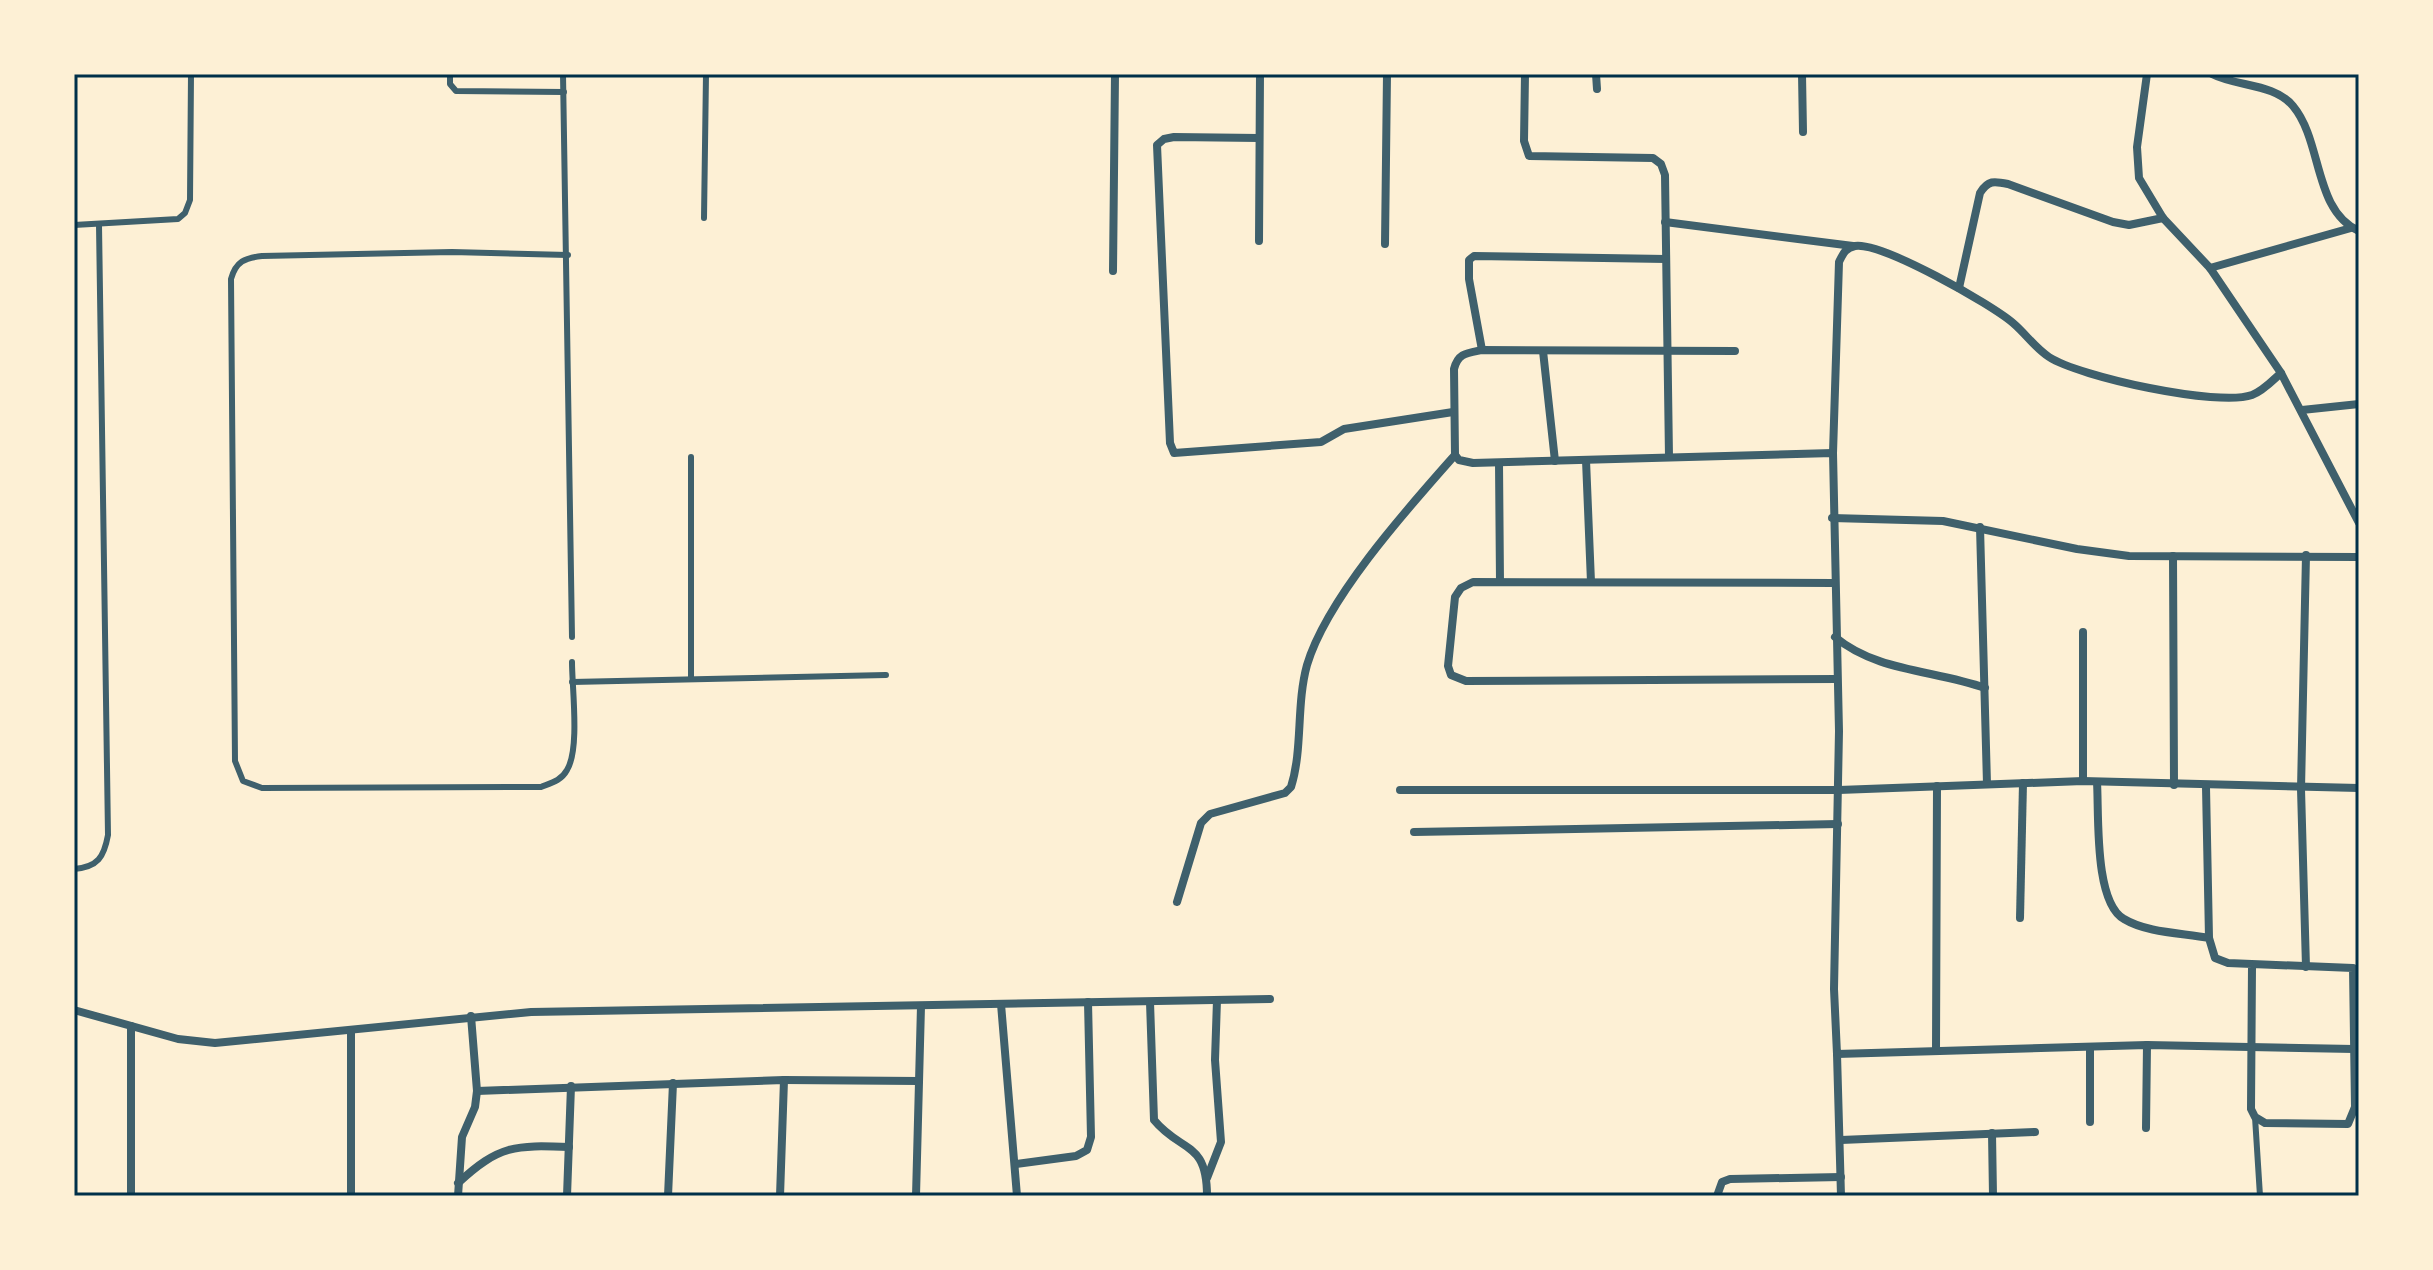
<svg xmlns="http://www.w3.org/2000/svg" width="2433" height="1270" font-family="Commissioner,sans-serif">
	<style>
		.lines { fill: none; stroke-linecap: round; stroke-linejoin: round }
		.service { stroke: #3f606c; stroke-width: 6 }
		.minor { stroke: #3f606c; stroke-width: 8 }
		.neatline { fill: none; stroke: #003049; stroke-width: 3 }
	</style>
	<rect width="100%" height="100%" fill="#fdf0d5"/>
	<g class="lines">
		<g class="service">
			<path d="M450,74V84L456,91L564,92"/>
			<path d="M563,74L572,637"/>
			<path d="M704,218L706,74"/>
			<path d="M74,225L178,219L185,213L190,200L191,74"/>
			<path d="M568,255L452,252L262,256C245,258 236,261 231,279L235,761L243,781L262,788L541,787C551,783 561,781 567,770C580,749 572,688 572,662"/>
			<path d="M691,679V457"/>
			<path d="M572,682L886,675"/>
			<path d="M74,869C98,867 104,857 108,835L99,225"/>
			<path d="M2255,1117L2260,1196"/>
		</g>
		<g class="minor">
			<path d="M1525,74L1524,141L1529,156L1653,158L1661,164L1665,175L1669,457"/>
			<path d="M1596,74L1597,89"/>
			<path d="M1802,74L1803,132"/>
			<path d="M2147,74L2137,147L2139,178L2163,218L2210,268L2281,373L2359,523"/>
			<path d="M2212,74C2237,87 2274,83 2293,106C2323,142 2313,210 2359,231"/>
			<path d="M1259,138L1174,137L1164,139L1157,145L1170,443L1174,453L1321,442L1344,429L1453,412"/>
			<path d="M1665,222L1853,246"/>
			<path d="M1259,241L1260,74"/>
			<path d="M1385,244L1387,74"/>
			<path d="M2210,268L2351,228"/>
			<path d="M1113,271L1115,74"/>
			<path d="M1959,288L1980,193C1988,180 1994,181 2008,184L2113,222L2129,225L2163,218"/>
			<path d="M1482,350L1469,279V260L1474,256L1666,259"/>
			<path d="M1543,351L1555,461"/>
			<path d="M1735,351L1482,350C1467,353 1458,353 1454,369L1455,455L1459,460L1473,463L1833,453L1839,731L1834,989L1837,1054L2147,1045L2354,1049"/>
			<path d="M2302,410L2359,404"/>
			<path d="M1833,453L1839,262C1843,254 1845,248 1855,246C1882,242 1991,304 2013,323C2026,334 2035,348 2049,357C2080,377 2218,407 2252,395C2263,391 2272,381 2281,373"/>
			<path d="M1586,460L1591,582"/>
			<path d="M1499,463L1500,582"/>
			<path d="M1832,518L1943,521L2077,549L2129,556L2359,557"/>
			<path d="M1980,527L1987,784"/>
			<path d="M2173,556L2174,785"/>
			<path d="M1833,583L1473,582L1461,588L1455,597L1448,666L1451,675L1466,681L1837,679"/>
			<path d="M2083,632V781"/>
			<path d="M1835,637C1877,672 1935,670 1985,688"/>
			<path d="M2097,782C2099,815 2094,902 2124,919C2147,933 2183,933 2209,938L2215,958L2228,963L2353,968L2355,1107L2348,1124L2265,1123L2255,1117L2251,1109L2252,966"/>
			<path d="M2206,787L2209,938"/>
			<path d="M1400,790H1839L2083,781L2359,788"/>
			<path d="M1414,832L1838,824"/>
			<path d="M1177,902L1201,823L1210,814L1285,793L1291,787C1303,749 1296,705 1307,665C1327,598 1408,508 1455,455"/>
			<path d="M2020,918L2023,783"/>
			<path d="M2306,967L2301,789L2306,555"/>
			<path d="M1150,1002L1154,1120C1181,1153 1207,1140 1207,1196"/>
			<path d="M1001,1004L1017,1196"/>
			<path d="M74,1010L178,1039L215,1043L531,1012L1270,999"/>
			<path d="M131,1026V1196"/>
			<path d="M351,1032V1196"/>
			<path d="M2090,1048V1122"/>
			<path d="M1936,1050L1937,786"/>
			<path d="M1837,1054L1841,1196"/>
			<path d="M784,1080L919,1081"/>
			<path d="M477,1091L784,1080L780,1196"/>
			<path d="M2146,1128L2147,1045"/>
			<path d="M1992,1133L1993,1196"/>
			<path d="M1841,1140L2035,1132"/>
			<path d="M1016,1164L1076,1156L1087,1150L1091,1137L1088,1002"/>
			<path d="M1207,1178L1221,1142L1215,1060L1217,1000"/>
			<path d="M458,1183C499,1145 515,1145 569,1147"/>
			<path d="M458,1196L462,1137L475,1107L477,1091L471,1016"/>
			<path d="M567,1196L571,1086"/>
			<path d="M668,1196L673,1083"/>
			<path d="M916,1196L921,1006"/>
			<path d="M1717,1196L1722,1182L1730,1179L1841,1177"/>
		</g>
	</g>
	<rect width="2433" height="1270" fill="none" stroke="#fdf0d5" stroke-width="152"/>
	<rect x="76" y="76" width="2281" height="1118" class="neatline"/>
</svg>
